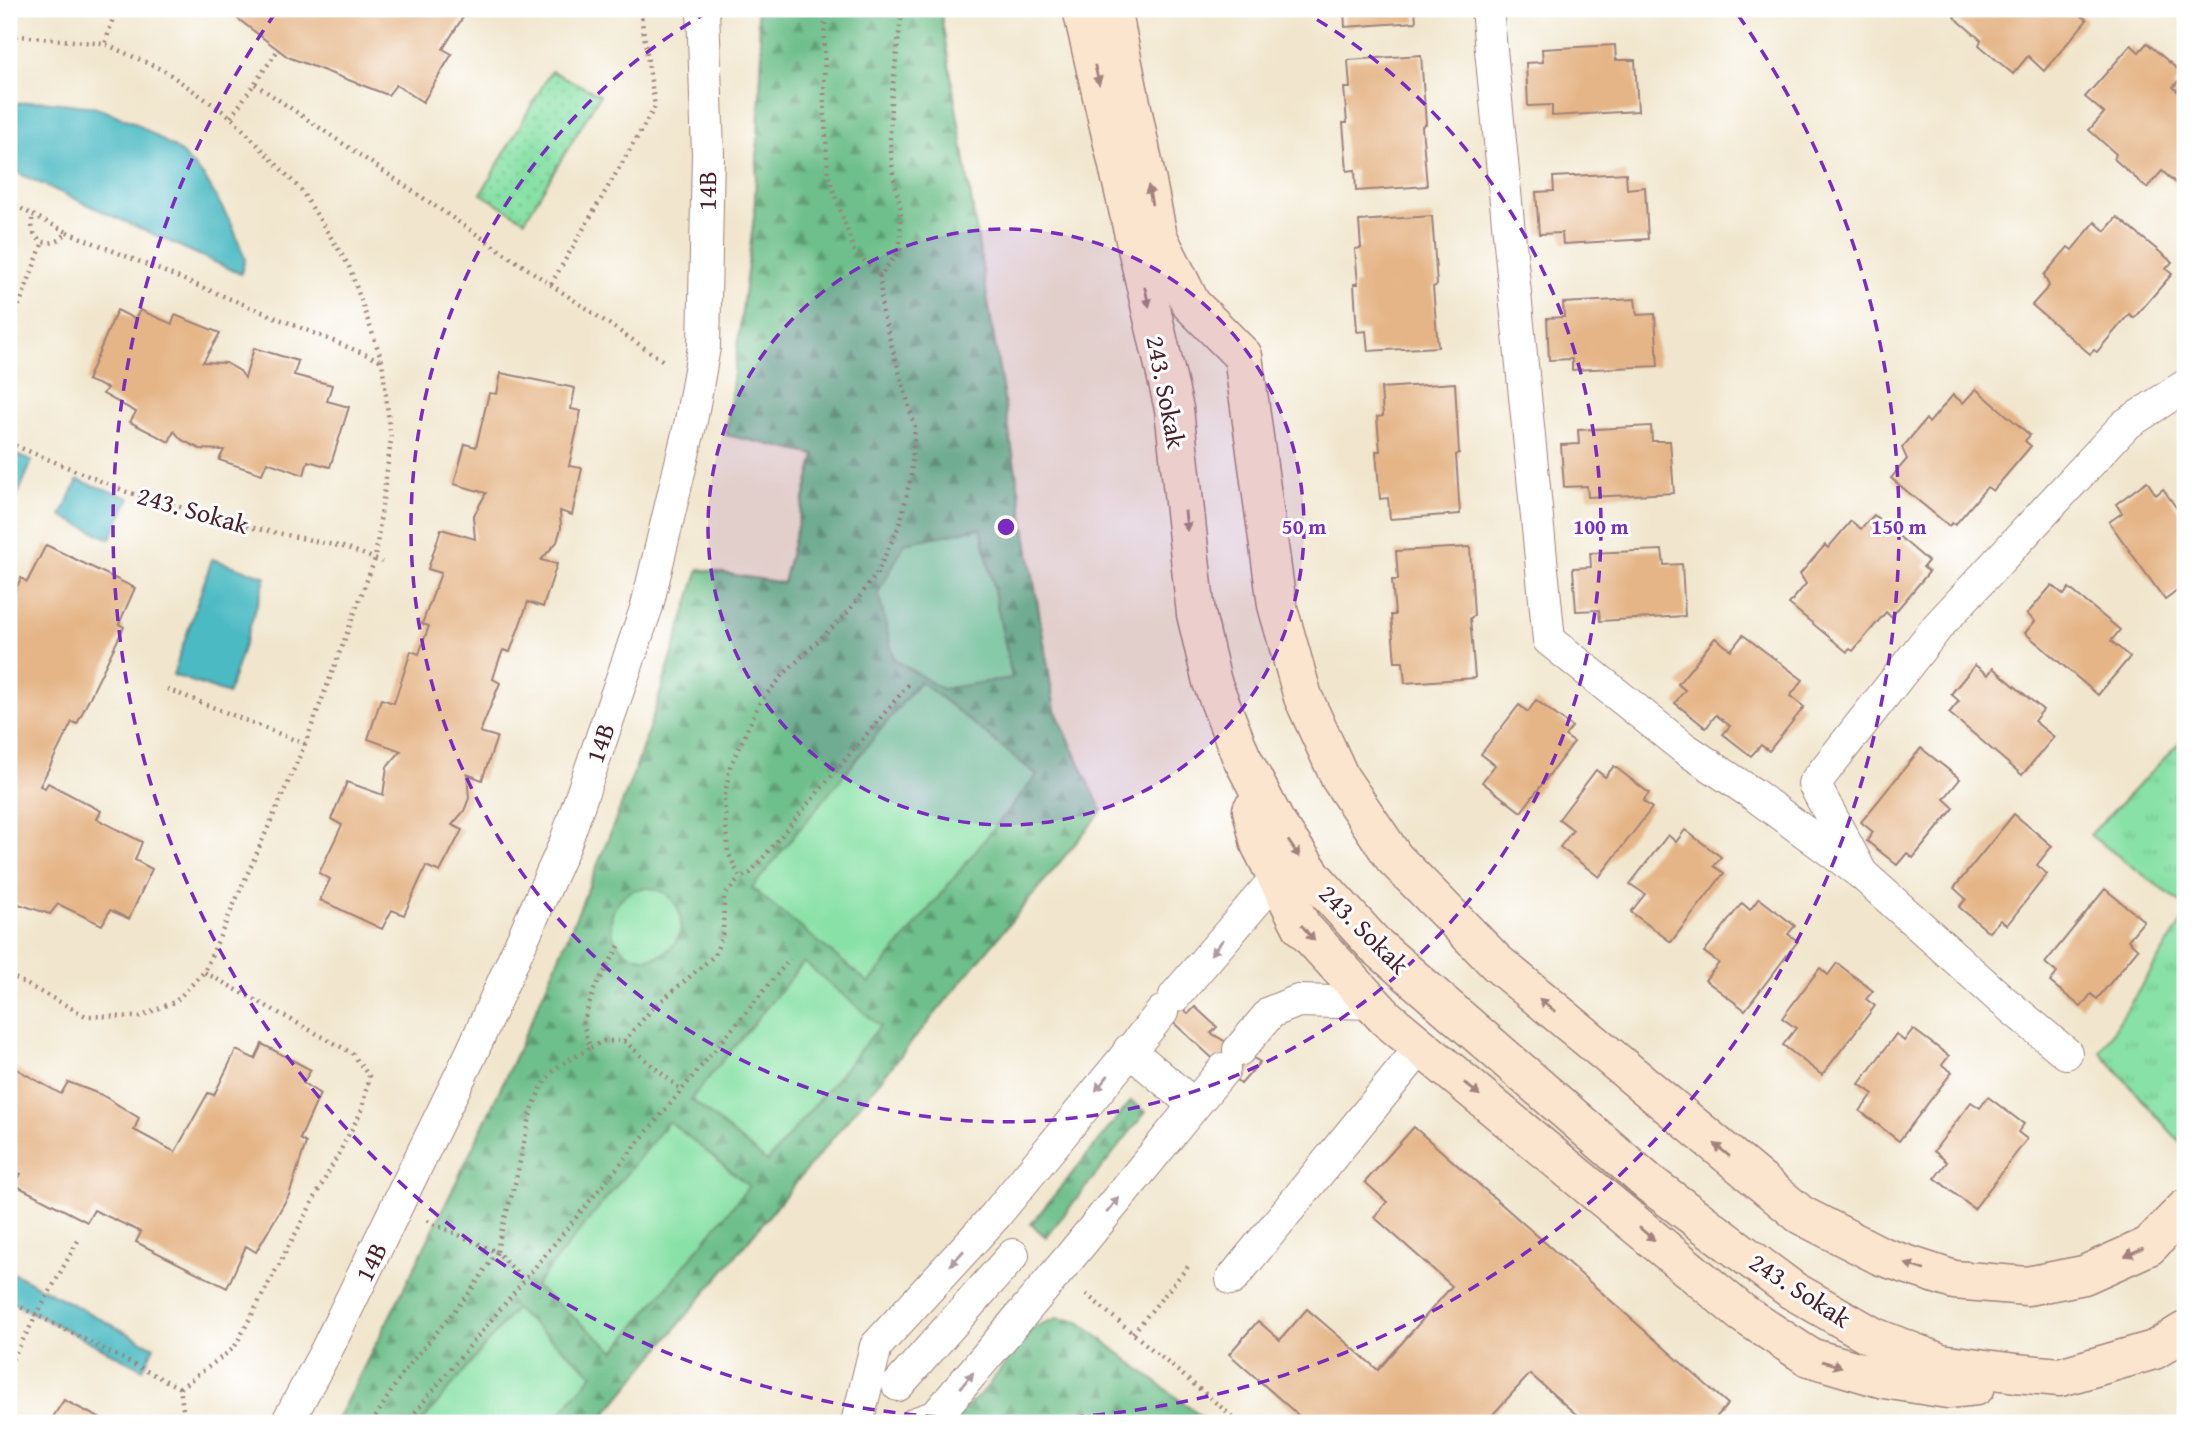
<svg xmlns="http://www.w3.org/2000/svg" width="2194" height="1432" font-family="'Gentium Book Plus',serif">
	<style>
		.grass { fill: url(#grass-tufts); stroke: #698068; stroke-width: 2 }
		.forest { fill: url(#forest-firs); stroke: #5c6f5b; stroke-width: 2 }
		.park { fill: url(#park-dots); stroke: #698068; stroke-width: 2 }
		.pitch { fill: #88e1a6; stroke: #698068; stroke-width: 2 }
		.water { fill: #4bbac3; stroke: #4a6c77; stroke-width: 2 }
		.building { fill: #e5b587 }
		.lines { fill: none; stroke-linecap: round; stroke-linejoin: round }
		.street-casing { stroke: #9e827c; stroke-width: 34 }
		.secondary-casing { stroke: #9e827c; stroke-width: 41 }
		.path { stroke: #9e827c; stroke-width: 4.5; stroke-dasharray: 2 5; stroke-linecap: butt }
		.street { stroke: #fff; stroke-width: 32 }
		.secondary { stroke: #fce5cf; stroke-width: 38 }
		.oneway { fill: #a3827d }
		.oneway2 { fill: #ae9aa0 }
		.ring { fill: none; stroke: #7b2cbf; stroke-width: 3.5; stroke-dasharray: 12 9 }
		.labels { text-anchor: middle; stroke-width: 6; stroke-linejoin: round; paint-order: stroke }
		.street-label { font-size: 26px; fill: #4a1f2b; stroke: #fff }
		.centre { fill: #7b2cbf; stroke: #fff; stroke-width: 3.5 }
		.ring-label { font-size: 21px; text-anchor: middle; font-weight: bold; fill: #7b2cbf; stroke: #fff; stroke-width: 6; stroke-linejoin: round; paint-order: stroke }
	</style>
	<defs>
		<pattern id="grass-tufts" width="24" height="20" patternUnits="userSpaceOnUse" patternTransform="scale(1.75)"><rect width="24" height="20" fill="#88e1a6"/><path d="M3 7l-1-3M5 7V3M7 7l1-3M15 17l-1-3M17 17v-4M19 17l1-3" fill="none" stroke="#77c18f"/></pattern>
		<pattern id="forest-firs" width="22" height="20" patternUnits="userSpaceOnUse" patternTransform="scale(1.75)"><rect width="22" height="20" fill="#6ebf8b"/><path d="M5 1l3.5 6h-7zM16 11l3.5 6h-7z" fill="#5c9b72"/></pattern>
		<pattern id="park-dots" width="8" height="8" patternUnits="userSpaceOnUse" patternTransform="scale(1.75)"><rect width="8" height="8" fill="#88e1a6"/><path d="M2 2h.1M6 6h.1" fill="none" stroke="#77c18f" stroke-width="1.8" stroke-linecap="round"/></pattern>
	</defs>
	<rect width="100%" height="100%" fill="#fff"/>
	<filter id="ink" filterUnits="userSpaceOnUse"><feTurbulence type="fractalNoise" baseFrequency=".0143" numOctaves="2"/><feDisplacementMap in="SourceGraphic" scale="14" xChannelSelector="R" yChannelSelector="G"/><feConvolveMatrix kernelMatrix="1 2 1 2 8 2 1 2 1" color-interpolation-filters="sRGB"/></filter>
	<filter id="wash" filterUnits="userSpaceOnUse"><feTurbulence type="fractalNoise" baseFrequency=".00686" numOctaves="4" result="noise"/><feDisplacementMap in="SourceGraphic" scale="28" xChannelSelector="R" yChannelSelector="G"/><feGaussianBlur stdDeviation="1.57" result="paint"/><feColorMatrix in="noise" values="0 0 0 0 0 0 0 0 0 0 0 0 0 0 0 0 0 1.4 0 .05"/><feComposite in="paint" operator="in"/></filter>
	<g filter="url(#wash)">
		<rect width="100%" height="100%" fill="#f1e6cd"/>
		<g class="grass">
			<path d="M2185,737V906L2090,835Z"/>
			<path d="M2185,917V1148L2100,1052Z"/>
		</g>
		<g class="forest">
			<path d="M756,9H940L1055,710L1102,811L598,1423H335C444,1214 547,1000 631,780C657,711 676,639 699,569L783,583L815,455L726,435L754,217L762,52Z"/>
			<path d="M1131,1101L1146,1112L1046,1237L1031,1224Z"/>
			<path d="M1057,1318L1078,1321L1209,1423H949L982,1393L1034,1327Z"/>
		</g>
		<path class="park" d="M551,71L600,95L525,220L481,194Z"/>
		<g class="pitch">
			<path d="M981,528L1012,678L942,689L894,659L878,593L905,543Z"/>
			<path d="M920,681L1037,775L869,983L752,888Z"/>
			<circle cx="646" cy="923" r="35"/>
			<path d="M804,962L880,1026L767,1162L691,1099Z"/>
			<path d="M669,1121L749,1186L615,1351L535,1286Z"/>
			<path d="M515,1309L593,1374L552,1423H421Z"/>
		</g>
		<g class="water">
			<path d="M42,101L96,107L135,123L178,150L205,178L232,225L245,259L241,274L9,169V104Z"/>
			<path d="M9,452L32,461L16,499L9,495Z"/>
			<path d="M78,480L130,498L110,539L61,516Z"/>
			<path d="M212,559L266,577L228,694L173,675Z"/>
			<path d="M9,1271L154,1347L143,1369L9,1301Z"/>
		</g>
		<g id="blocks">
			<g class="building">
				<path d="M225,9H449L463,17L443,49L452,54L423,102L396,85L388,95L288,57Z"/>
				<path d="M1344,9H1415L1416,22L1345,27Z"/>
				<path d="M1961,9H2082L2078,13L2087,20L2044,71L2028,56L2013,74L1979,45L1981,40L1954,17Z"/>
				<path d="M2147,43L2184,75L2173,87L2177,91L2185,82V177L2178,185L2162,171L2147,188L2114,159L2116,154L2089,130L2104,113L2085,97L2131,45L2139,52Z"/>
				<path d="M1615,45L1616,60H1635L1638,111L1552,116V105L1528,106L1526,63L1543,62L1542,49Z"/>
				<path d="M1421,55L1426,124L1422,126L1427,186L1356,191L1355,170L1347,171L1343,123H1347L1344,88H1350L1348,60Z"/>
				<path d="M1626,173L1627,189L1645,187L1648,239L1563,244L1562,233L1539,234L1536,192L1554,191L1553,177Z"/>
				<path d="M1432,216L1437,285L1433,287L1438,347L1368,351L1366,331L1357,332L1354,284H1358L1355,249L1361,248L1359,221Z"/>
				<path d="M2117,217L2172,262L2166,269L2172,274L2134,318L2129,314L2097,352L2094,350L2090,354L2032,305L2049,286L2044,275L2068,247L2072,250L2095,222L2105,231Z"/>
				<path d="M1635,299L1637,315L1655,314L1658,366L1572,370V359L1549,360L1547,318L1564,317L1563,303Z"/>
				<path d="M117,310L135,319L140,310L172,324L175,315L220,333L203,362L226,363L240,371L245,378L254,348L298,361L294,375L332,385L327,401L349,407L330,467L308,461L304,475L267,462L262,474L219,460L224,450L200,449L182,440L174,431L169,442L130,422L136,412L103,394L107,388L87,380Z"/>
				<path d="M501,373L575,388L571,409L581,411L569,466L582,468L572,515L560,511L561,528L557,542L541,560L557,564L543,607L528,602L510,652L503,650L498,663L493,679L500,683L480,732L497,737L482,780L467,774L469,798L464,811L452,825L462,830L440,872L426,866L404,915L392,910L382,929L320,900L330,879L319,873L342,825L331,819L347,782L383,795L387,767L401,751L368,739L381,699L394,703L411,651L419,654L429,626L422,624L441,573L428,569L441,529L475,539L473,517L486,493L454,484L465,444L476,447L489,393L497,394Z"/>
				<path d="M1455,383L1459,453L1456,455L1460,514L1390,519L1388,498L1380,499L1376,451H1380L1377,417L1383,416L1381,388Z"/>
				<path d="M1976,389L2030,435L2025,441L2031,446L1993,491L1987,487L1955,525L1952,523L1949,526L1891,478L1907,459L1902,448L1926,419L1929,423L1953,395L1963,403Z"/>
				<path d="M1651,426L1652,441H1670L1674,493L1588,497L1587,486L1564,487L1561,445L1579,444L1578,430Z"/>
				<path d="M2147,481L2156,495L2163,489L2185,520V585L2165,600L2109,522L2122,513L2116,504Z"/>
				<path d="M1874,515L1928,561L1923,567L1929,572L1891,617L1886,612L1853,651L1850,649L1847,652L1789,604L1806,584L1800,574L1825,545L1828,548L1851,521L1861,529Z"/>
				<path d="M46,545L135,588L119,624L124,627L77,724L72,722L40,786L45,788L48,783L101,811L97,819L142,842L135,860L152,869L129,919L110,910L102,925L58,904L50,914L9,901V603L21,578L27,582Z"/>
				<path d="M1470,547L1474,616L1470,618L1475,678L1405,683L1403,662H1395L1391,615H1395L1392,580H1398L1396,551Z"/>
				<path d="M1662,550L1664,565L1682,564L1685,616L1600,621L1599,610L1576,611L1573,568L1591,567L1590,553Z"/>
				<path d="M2052,585L2064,595L2069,588L2120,630L2111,641L2130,657L2098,695L2025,633L2035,621L2027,614Z"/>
				<path d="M1743,635L1803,680L1790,696L1804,707L1769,751L1761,745L1751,756L1723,734L1730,726L1716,715L1706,728L1675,703L1685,690L1678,684L1715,638L1731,650Z"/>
				<path d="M1975,665L1988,675L1993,668L2043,710L2034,721L2054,737L2022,775L1949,713L1959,701L1951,694Z"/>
				<path d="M1536,700L1572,727L1565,736L1574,742L1521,812L1482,782L1495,765L1481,754L1519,705L1528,712Z"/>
				<path d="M1921,748L1960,779L1944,799L1954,808L1913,858L1907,853L1897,865L1867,841L1873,832L1861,822Z"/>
				<path d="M1614,766L1649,793L1643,801L1652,808L1599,877L1560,847L1573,830L1559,819L1596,770L1605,777Z"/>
				<path d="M2014,814L2052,846L2037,865L2047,874L2007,925L2000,920L1989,932L1959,907L1966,899L1954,888Z"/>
				<path d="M1685,830L1721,857L1714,866L1724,873L1671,942L1631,912L1645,894L1630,884L1668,835L1676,842Z"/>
				<path d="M2105,889L2144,921L2128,940L2138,949L2097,999L2091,994L2081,1007L2050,982L2057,973L2045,963Z"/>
				<path d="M1759,898L1795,926L1788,934L1798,941L1745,1010L1705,980L1719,963L1704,952L1742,903L1750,910Z"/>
				<path d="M1837,963L1873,991L1866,999L1875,1006L1822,1075L1783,1045L1796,1028L1782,1018L1820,968L1828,975Z"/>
				<path d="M1175,996L1188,1014L1195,1007L1217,1027L1211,1033L1260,1062L1241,1084L1155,1006Z"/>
				<path d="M1913,1029L1949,1056L1942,1065L1952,1072L1899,1141L1860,1111L1873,1094L1859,1084L1896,1034L1904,1041Z"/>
				<path d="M262,1044L311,1070L303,1083L320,1094L300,1139L306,1143L289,1195L256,1252L246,1246L227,1288L136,1242L141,1232L94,1210L87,1222L15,1185L21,1174L9,1168V1065L61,1094L68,1082L102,1095L139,1118L134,1130L175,1152L208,1093L214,1095L236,1050L255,1059Z"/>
				<path d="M1988,1097L2024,1124L2018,1132L2027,1139L1974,1209L1935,1178L1947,1162L1934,1151L1971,1102L1980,1108Z"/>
				<path d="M1414,1127L1728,1404L1711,1423H1586L1530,1374L1485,1423H1307L1229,1354L1258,1321L1280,1340L1307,1309L1378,1370L1452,1286L1374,1217L1387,1202L1365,1182Z"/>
				<path d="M64,1400L109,1423H49Z"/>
			</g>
		</g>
	</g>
	<g filter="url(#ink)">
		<use href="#blocks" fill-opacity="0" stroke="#9e827c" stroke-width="2"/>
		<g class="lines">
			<defs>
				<g id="street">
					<path d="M1487,9L1549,640L1684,748L1753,794L1862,874"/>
					<path d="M1175,996L1277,877"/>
					<path d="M1129,1050L1194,1105"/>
					<path d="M1239,1050L1271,1012L1298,1001L1372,1003"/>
					<path d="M2066,1053L2002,1000L1862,874L1814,784L1938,626L2125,425L2185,386"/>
					<path d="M1232,1279L1421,1047"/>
					<path d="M898,1385L1013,1255"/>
					<path d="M287,1423L327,1349L472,1052L565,844L647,606L691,421L704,347L708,154L703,9"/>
					<path d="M857,1423L876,1346L995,1216L1162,1012"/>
					<path d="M916,1423L936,1416L1070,1257L1224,1069"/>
				</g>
				<g id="secondary">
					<path d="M1082,9L1174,409L1196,614L1212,682L1241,756L1276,823L1314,878L1374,944L1649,1183L1792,1290L1874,1337L1941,1363L2016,1373L2060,1377L2154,1350L2185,1331"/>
					<path d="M1112,9L1158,237L1191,304L1243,356L1277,605L1303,697L1340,778L1394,858L1497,963L1801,1215L1881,1256L1954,1280L2027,1286L2084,1275L2149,1246L2185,1209"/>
					<path d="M1252,810L1260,844L1302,927L1386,1018L1742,1313L1809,1357L1884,1379L1948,1389L1976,1386"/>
				</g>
			</defs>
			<use href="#street" class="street-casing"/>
			<use href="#secondary" class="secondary-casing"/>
			<g class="path">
				<path d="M825,9L824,103L828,175L854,250L880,276L900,250L901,210L893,174L890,139L891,101L901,18L899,9"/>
				<path d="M9,35L105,44L116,9"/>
				<path d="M255,84L665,362"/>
				<path d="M231,117L278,50"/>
				<path d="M9,202L33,215"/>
				<path d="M33,215L67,232C50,253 27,241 33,215Z"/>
				<path d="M67,232L382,361"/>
				<path d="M880,276L882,312L915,427L911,476L900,524L876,575L847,613L785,673L760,702L730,767L724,800L728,852L740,878L750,873L909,684"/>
				<path d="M551,284L655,107L640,9"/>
				<path d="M9,332L43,242"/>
				<path d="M9,443L127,492L254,528L348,548L382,562"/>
				<path d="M167,689L305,744"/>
				<path d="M619,946L594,990L583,1023L590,1048L604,1041H624L652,1009L715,955L723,932L724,896L740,878"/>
				<path d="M9,975L86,1016L139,1017L176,1001L204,972L305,744L375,559L391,440L382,361L349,266L301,190L231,117L165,71L105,44"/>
				<path d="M624,1041L680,1089"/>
				<path d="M427,1221L497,1252C501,1228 509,1206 515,1183C523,1154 528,1104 547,1079C557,1064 575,1057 590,1048"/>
				<path d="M1086,1294L1240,1423"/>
				<path d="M9,1301L180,1388"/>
				<path d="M1133,1333L1191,1263"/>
				<path d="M9,1365L80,1237"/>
				<path d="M185,1423L180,1388L234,1348L362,1110L369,1076L352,1053L204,972"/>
				<path d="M372,1423L401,1375L470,1292L497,1252L524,1280"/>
				<path d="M406,1423L790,959"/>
			</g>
			<use href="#street" class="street"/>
			<use href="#secondary" class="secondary"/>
		</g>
		<defs><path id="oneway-solid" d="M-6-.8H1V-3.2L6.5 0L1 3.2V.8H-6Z" transform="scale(1.75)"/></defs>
		<g class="oneway">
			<use href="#oneway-solid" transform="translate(1097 75) rotate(77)"/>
			<use href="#oneway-solid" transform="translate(1150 195) rotate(-101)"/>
			<use href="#oneway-solid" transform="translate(1147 297) rotate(77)"/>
			<use href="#oneway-solid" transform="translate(1186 521) rotate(84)"/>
			<use href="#oneway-solid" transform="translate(1294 849) rotate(55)"/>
			<use href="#oneway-solid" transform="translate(1308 933) rotate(50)"/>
			<use href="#oneway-solid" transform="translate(1547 1005) rotate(-141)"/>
			<use href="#oneway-solid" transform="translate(1472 1089) rotate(39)"/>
			<use href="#oneway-solid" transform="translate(1722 1150) rotate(-140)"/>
			<use href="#oneway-solid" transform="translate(1647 1234) rotate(40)"/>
			<use href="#oneway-solid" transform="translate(2134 1252) rotate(156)"/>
			<use href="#oneway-solid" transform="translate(1915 1267) rotate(-162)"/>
			<use href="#oneway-solid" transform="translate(1832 1364) rotate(16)"/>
		</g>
		<g class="oneway2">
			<use href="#oneway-solid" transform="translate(1217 947) rotate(130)"/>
			<use href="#oneway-solid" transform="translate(1102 1083) rotate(129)"/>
			<use href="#oneway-solid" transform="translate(1113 1205) rotate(-51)"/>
			<use href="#oneway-solid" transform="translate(957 1258) rotate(132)"/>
			<use href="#oneway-solid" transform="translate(967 1380) rotate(-50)"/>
		</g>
	</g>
	<circle cx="1006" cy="527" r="298" fill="#7b2cbf" fill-opacity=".12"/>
	<g class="ring">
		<circle cx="1006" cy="527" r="298"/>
		<path d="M1299 9A595 595 0 1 1 713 9"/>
		<path d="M1738 15A893 893 0 1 1 274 15"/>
	</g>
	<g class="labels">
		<g class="street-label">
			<text transform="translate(707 191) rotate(-89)" y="9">14B</text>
			<text transform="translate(1166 392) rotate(79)" y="9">243. Sokak</text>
			<text transform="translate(193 510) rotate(16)" y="9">243. Sokak</text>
			<text transform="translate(600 743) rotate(-71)" y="9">14B</text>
			<text transform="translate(1364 929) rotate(45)" y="9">243. Sokak</text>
			<text transform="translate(371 1262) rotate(-64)" y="9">14B</text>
			<text transform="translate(1800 1290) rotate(33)" y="9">243. Sokak</text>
		</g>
	</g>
	<circle cx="1006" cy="527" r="10" class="centre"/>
	<g class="ring-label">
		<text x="1304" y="534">50 m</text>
		<text x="1601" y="534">100 m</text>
		<text x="1899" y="534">150 m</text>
	</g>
	<rect width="2194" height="1432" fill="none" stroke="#fff" stroke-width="35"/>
</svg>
